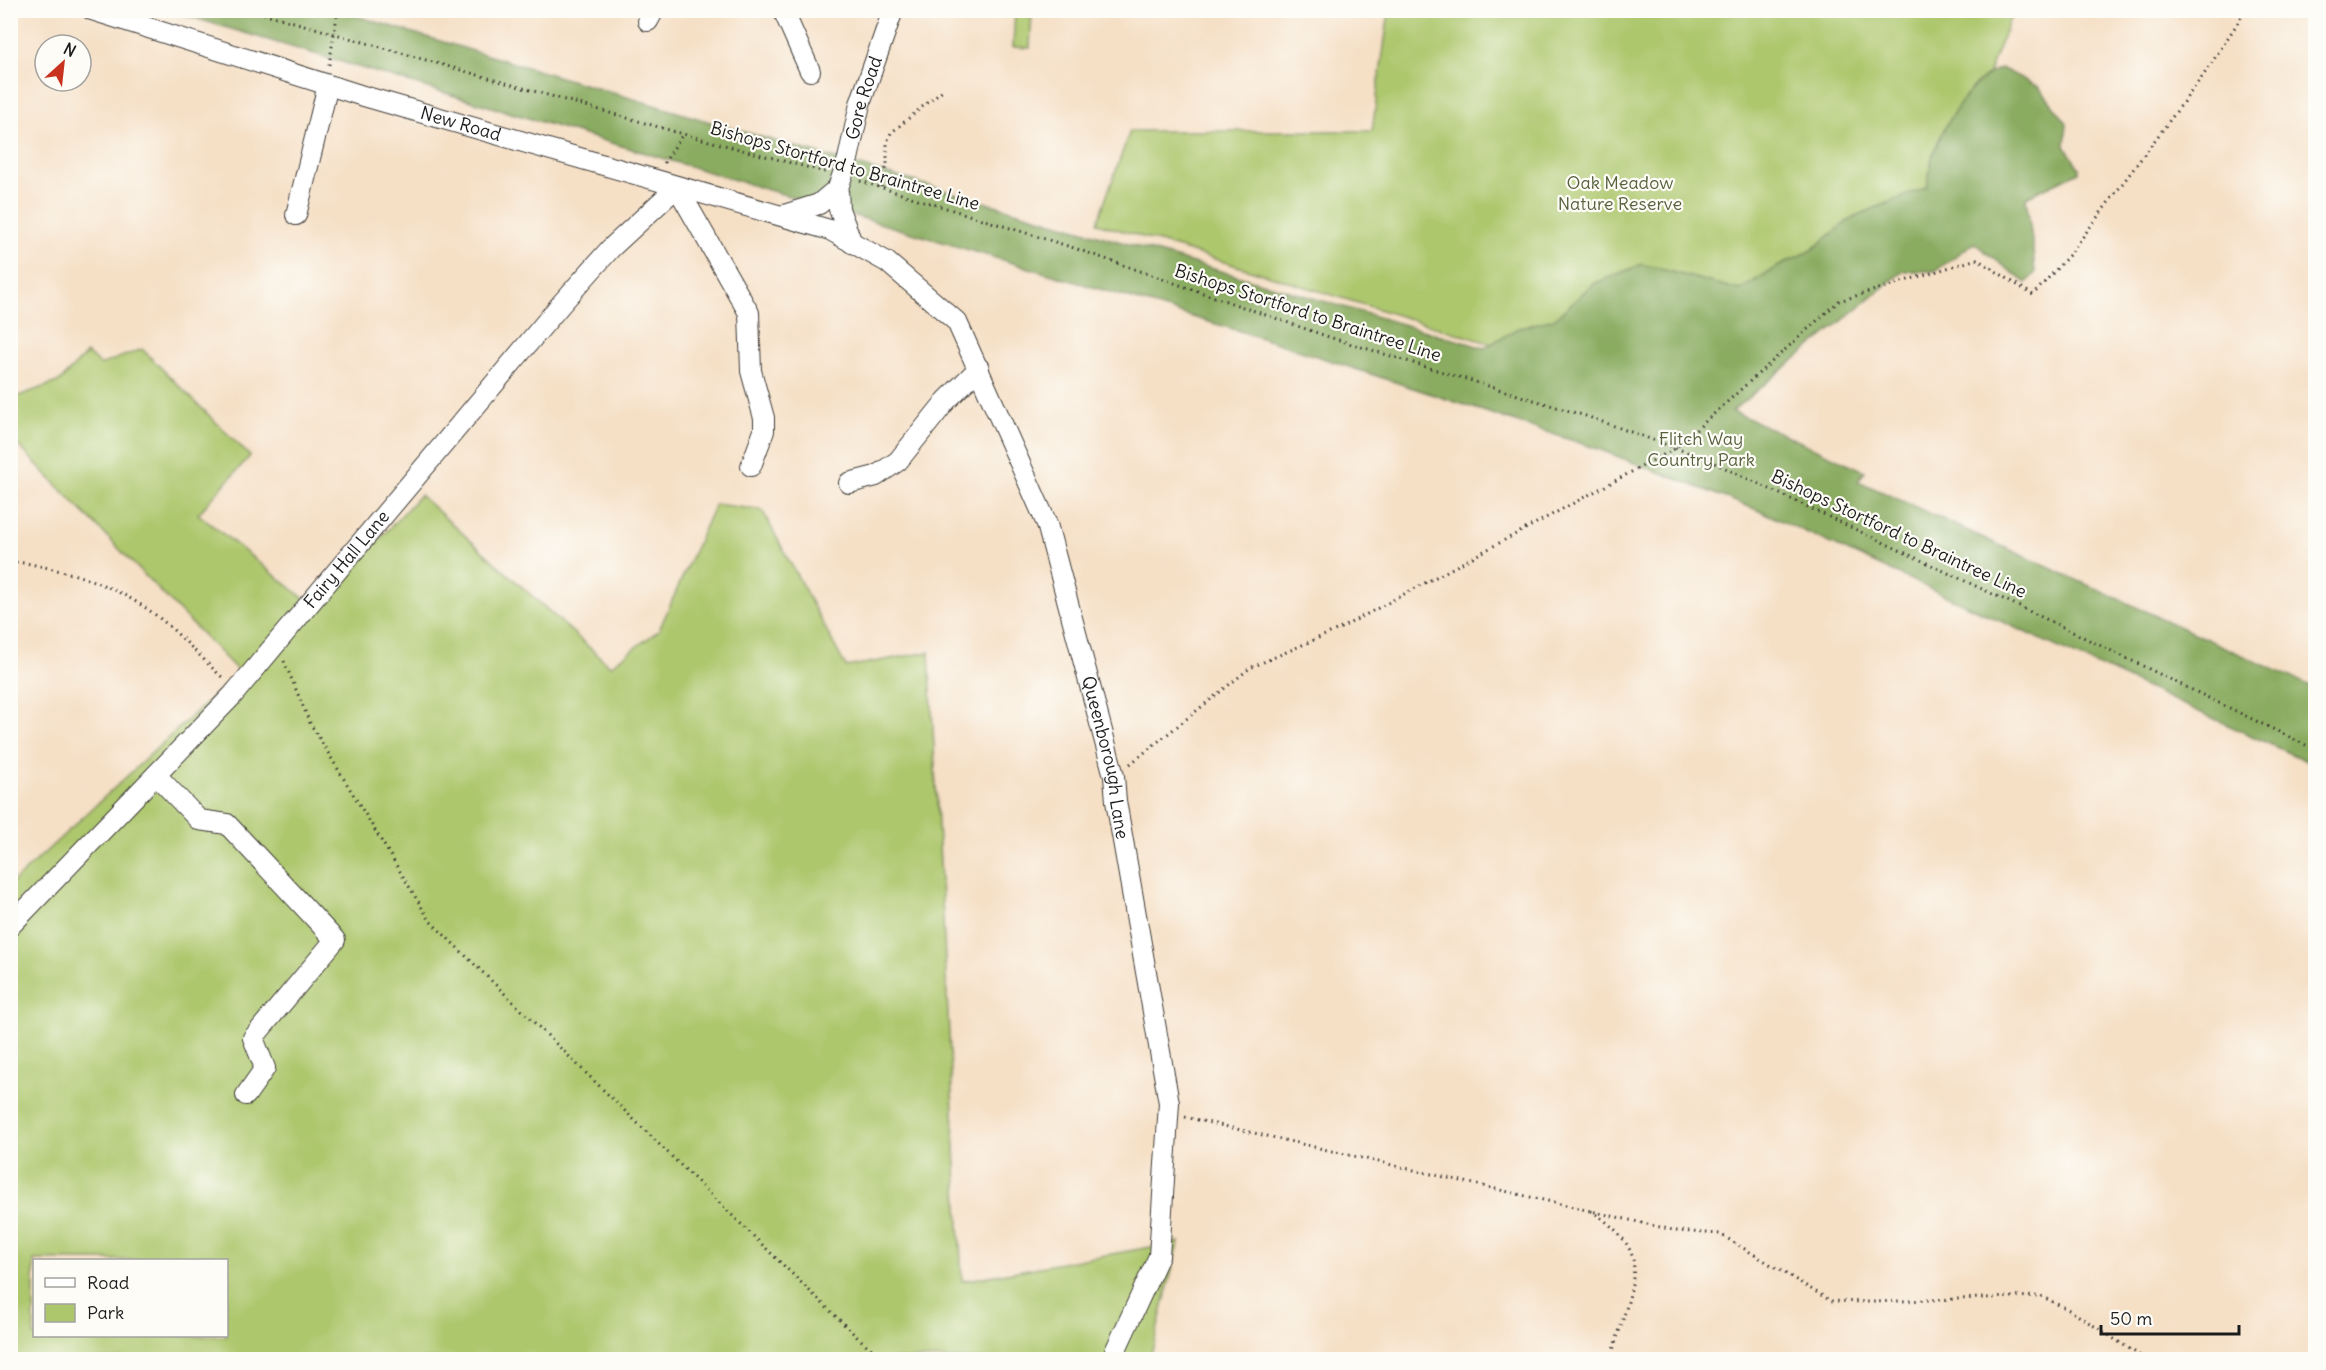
<svg xmlns="http://www.w3.org/2000/svg" width="2326" height="1370" font-family="Delius,sans-serif">
	<style>
		.green { fill: #adc76d; stroke: #647244; stroke-width: 1.5; fill-rule: evenodd }
		.forest { fill: #8aac60; stroke: #53643e; stroke-width: 1.5 }
		.lines { fill: none; stroke-linecap: round; stroke-linejoin: round }
		.minor-casing { stroke: #3d3935; stroke-width: 22 }
		.path { stroke: #3d3935; stroke-width: 3; stroke-dasharray: 1.5 4.5; stroke-linecap: butt }
		.minor { stroke: #fff; stroke-width: 20 }
		.minor-bridge-casing { stroke: #3d3935; stroke-width: 22; stroke-linecap: butt }
		.minor-bridge { stroke: #fff; stroke-width: 20 }
		.labels { text-anchor: middle; stroke-width: 4.5; stroke-linejoin: round; paint-order: stroke }
		.street-label { font-size: 18px; fill: #1c1c1c; stroke: #fdfcf7 }
		.park-label { font-size: 18px; fill: #56603c; stroke: #fdfcf7 }
	</style>
	<rect width="100%" height="100%" fill="#fdfcf7"/>
	<filter id="ink" filterUnits="userSpaceOnUse"><feTurbulence type="fractalNoise" baseFrequency=".0167" numOctaves="2"/><feDisplacementMap in="SourceGraphic" scale="12" xChannelSelector="R" yChannelSelector="G"/><feConvolveMatrix kernelMatrix="1 2 1 2 8 2 1 2 1" color-interpolation-filters="sRGB"/></filter>
	<filter id="wash" filterUnits="userSpaceOnUse"><feTurbulence type="fractalNoise" baseFrequency=".008" numOctaves="4" result="noise"/><feDisplacementMap in="SourceGraphic" scale="24" xChannelSelector="R" yChannelSelector="G"/><feGaussianBlur stdDeviation="1.35" result="paint"/><feColorMatrix in="noise" values="0 0 0 0 0 0 0 0 0 0 0 0 0 0 0 0 0 1.4 0 .05"/><feComposite in="paint" operator="in"/></filter>
	<g filter="url(#wash)">
		<rect width="100%" height="100%" fill="#f5dfc5"/>
		<g class="green">
			<path d="M1015,11H1032L1030,48L1013,47Z"/>
			<path d="M1389,11H2013L1937,205L1684,403L1097,223L1130,131H1372Z"/>
			<path d="M142,349L250,456L198,514L316,608L420,495L610,666L659,630L715,504L762,510L846,667L929,652L962,1281L1179,1242L1150,1359H11V884L239,672L11,438L10,399L60,381L87,353L100,365ZM34,1260H226V1336H34Z"/>
		</g>
		<path class="forest" d="M171,11H340L717,124L1484,348L1518,328L1554,319L1593,284L1642,264L1740,290L1775,268L1810,251L1853,217L1927,187C1929,176 1930,165 1933,154C1943,126 1972,77 2001,68L2039,87L2067,123L2065,146L2079,168V172L2026,197L2033,247L2035,273L2026,283L1974,243L1935,271H1903L1732,411L1865,471L1858,481L2315,688V765L1760,511L1598,449L1246,333Z"/>
	</g>
	<g filter="url(#ink)">
		<g class="lines">
			<defs>
				<g id="minor">
					<path id="s1" d="M92,10L360,95L830,230L887,262L957,322L1047,524L1114,776L1116,801L1169,1103L1159,1256L1111,1360"/>
					<path d="M783,10L810,71"/>
					<path d="M648,21L654,10"/>
					<path id="s2" d="M848,159L860,104L893,10"/>
					<path d="M677,187L749,313L751,371L764,418V431L751,466"/>
					<path d="M838,188L839,209L852,243"/>
					<path d="M296,215L328,85"/>
					<path d="M784,215L819,204L838,188"/>
					<path d="M849,483L876,476L898,461L946,401L979,368"/>
					<path d="M156,775L199,820L227,824L335,940L253,1038L265,1068L246,1095"/>
					<path id="s3" d="M10,926L232,696L562,303L611,248L677,187"/>
				</g>
			</defs>
			<use href="#minor" class="minor-casing"/>
			<g class="path">
				<path d="M252,10L683,134L825,172"/>
				<path d="M329,65L338,10"/>
				<path d="M664,163L683,134"/>
				<path d="M860,181L1074,248L1329,337L1589,417L1706,459L2050,621L2316,750"/>
				<path d="M881,187L887,165V142L891,133L945,88"/>
				<path d="M10,562C27,562 44,567 61,571C94,579 125,593 153,613C178,632 200,657 224,679"/>
				<path d="M284,661L310,723L430,921L857,1337L885,1360"/>
				<path d="M1130,764L1250,668L1341,628L1676,448L1839,301L1977,259L2033,295L2070,254L2205,73L2246,10"/>
				<path d="M1185,1117L1677,1231L1720,1234L1831,1301L1872,1302L2041,1296L2071,1311L2147,1360"/>
				<path d="M1591,1211C1608,1222 1628,1238 1633,1259C1638,1283 1617,1335 1610,1360"/>
			</g>
			<use href="#minor" class="minor"/>
			<defs>
				<path id="minor-bridge" d="M838,188L848,159"/>
			</defs>
			<use href="#minor-bridge" class="minor-bridge-casing"/>
			<use href="#minor-bridge" class="minor-bridge"/>
		</g>
	</g>
	<g class="labels">
		<g class="street-label">
			<text dy="6" stroke="none"><textPath href="#s2" startOffset="63">Gore Road</textPath></text>
			<text dy="6" stroke="none"><textPath href="#s1" startOffset="386">New Road</textPath></text>
			<text transform="translate(845 166) rotate(16)" y="6">Bishops Stortford to Braintree Line</text>
			<text transform="translate(1308 313) rotate(18)" y="6">Bishops Stortford to Braintree Line</text>
			<text transform="translate(1899 534) rotate(25)" y="6">Bishops Stortford to Braintree Line</text>
			<text dy="6" stroke="none"><textPath href="#s3" startOffset="498">Fairy Hall Lane</textPath></text>
			<text dy="6" stroke="none"><textPath href="#s1" startOffset="1390">Queenborough Lane</textPath></text>
		</g>
		<g class="park-label">
			<text x="1620" y="189">Oak Meadow<tspan x="1620" dy="21">Nature Reserve</tspan></text>
			<text x="1701" y="445">Flitch Way<tspan x="1701" dy="21">Country Park</tspan></text>
		</g>
	</g>
	<rect width="2326" height="1370" fill="none" stroke="#fdfcf7" stroke-width="36"/>
	<rect x="33" y="1259" width="195" height="78" fill="#fdfcf7" stroke="#a3a29f" stroke-width="1.5"/>
	<rect x="45" y="1278" width="30" height="9" fill="#ffffff" stroke="#a3a29f" stroke-width="1.5"/>
	<text x="87" y="1289" font-size="18" fill="#1c1c1c">Road</text>
	<rect x="45" y="1304" width="30" height="18" fill="#adc76d" stroke="#a3a29f" stroke-width="1.5"/>
	<text x="87" y="1319" font-size="18" fill="#1c1c1c">Park</text>
	<g transform="translate(63 63) rotate(27)"><circle r="28" fill="#fdfcf7" stroke="#a3a29f" stroke-width="1.5"/>
	<path d="M0-4.5L10 22L0 15L-10 22Z" fill="#c8321e"/>
	<text y="-9" font-size="16" font-weight="bold" text-anchor="middle" fill="#1c1c1c">N</text>
	</g>
	<path d="M2101 1325v9h138v-9" fill="none" stroke="#1c1c1c" stroke-width="3"/>
	<text x="2110" y="1325" font-size="18" fill="#1c1c1c" stroke="#fdfcf7" stroke-width="4.5" paint-order="stroke">50 m</text>
</svg>
